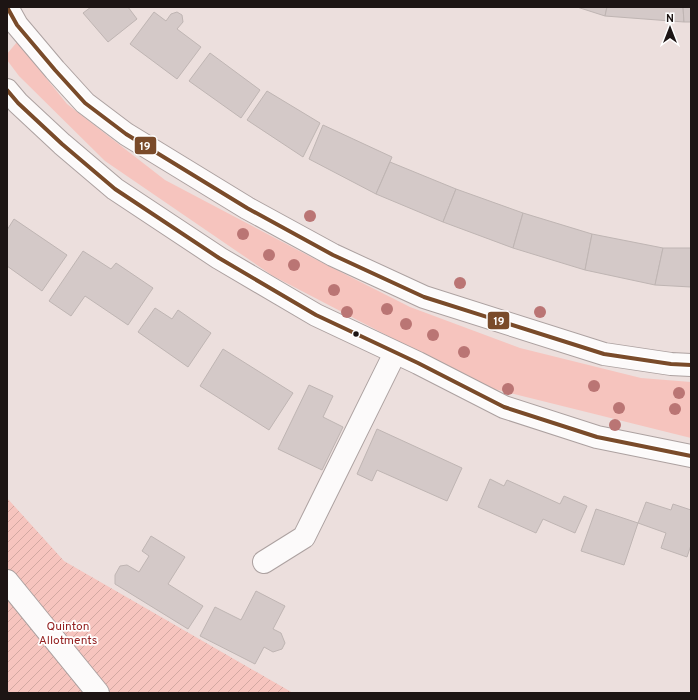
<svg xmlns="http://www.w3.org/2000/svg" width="698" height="700" font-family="Overpass,sans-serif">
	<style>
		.grass { fill: #f6c4be }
		.garden { fill: url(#garden-furrows) }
		.building { fill: #d4c9c8; stroke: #bfb5b3 }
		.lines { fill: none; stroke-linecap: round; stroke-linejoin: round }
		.minor-casing { stroke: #aca1a0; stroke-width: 24 }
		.minor { stroke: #fcfafa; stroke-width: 22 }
		.bus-1-casing { stroke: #fff; stroke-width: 7 }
		.bus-1 { stroke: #7a4b2a; stroke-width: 4 }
		.tree { fill: #ba7574 }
		.bus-dot { fill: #1d1514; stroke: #fff; stroke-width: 1.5 }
		.labels { text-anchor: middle; stroke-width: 3.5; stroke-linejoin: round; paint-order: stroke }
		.park-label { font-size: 12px; fill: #921e1e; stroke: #fff }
		.line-badge { stroke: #fff; stroke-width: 1.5 }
		.badge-label { font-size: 11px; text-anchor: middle; font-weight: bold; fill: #fff }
	</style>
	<defs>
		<pattern id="garden-furrows" width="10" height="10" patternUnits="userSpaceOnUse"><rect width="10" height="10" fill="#f6c4be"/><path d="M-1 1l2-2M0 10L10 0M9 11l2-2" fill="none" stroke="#d2a8a2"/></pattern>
	</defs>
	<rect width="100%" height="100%" fill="#ecdfdd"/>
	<path class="grass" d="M17,42L67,104L165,180L311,257L410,307L520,348L641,378L691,382V438L486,387L273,276L105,161L19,76L7,60V54Z"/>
	<path class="garden" d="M7,498L64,561L293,693H7Z"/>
	<g class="building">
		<path d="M91,7H128L137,19L108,42L83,13Z"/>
		<path d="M577,7H607L605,16Z"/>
		<path d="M607,7H683L684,22L605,16Z"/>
		<path d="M683,7H691V22H684Z"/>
		<path d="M154,12L166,21L171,14L177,12L182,15L183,22L177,29L201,47L177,79L130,44Z"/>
		<path d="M210,53L260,90L241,118L189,81Z"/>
		<path d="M267,91L320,123L303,157L247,120Z"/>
		<path d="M323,125L392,157L376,194L309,159Z"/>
		<path d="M390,162L456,189L443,222L376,194Z"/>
		<path d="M456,189L523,213L513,248L443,222Z"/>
		<path d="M523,213L592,234L585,270L513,248Z"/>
		<path d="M14,219L67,255L42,291L7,266V230Z"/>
		<path d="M592,234L663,248L655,285L585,270Z"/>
		<path d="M663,248H691V287L655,285Z"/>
		<path d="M83,251L111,269L116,263L153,288L128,325L85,296L71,316L49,301Z"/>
		<path d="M155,308L172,319L178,310L211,333L188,367L138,332Z"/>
		<path d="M223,349L293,393L269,430L200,386Z"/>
		<path d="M309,385L333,396L323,417L343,427L322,470L278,449Z"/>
		<path d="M377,429L462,468L447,501L377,470L372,481L357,474Z"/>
		<path d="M490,479L504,486L507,480L560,504L564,496L587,506L575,533L543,519L536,533L478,507Z"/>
		<path d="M646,502L671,510L673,504L691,510V545L687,557L661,548L666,533L638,523Z"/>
		<path d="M596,509L638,523L624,565L581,551Z"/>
		<path d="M151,536L185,557L168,584L203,606L188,629L115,584V575L120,566L127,565L139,572L149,556L142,551Z"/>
		<path d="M256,591L285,606L273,629L281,633L285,643L282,649L273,652L264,647L255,664L200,636L215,607L241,620Z"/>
	</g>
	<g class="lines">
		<defs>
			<g id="minor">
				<path d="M7,7L17,25L55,70L85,103L126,134L247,208L333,255L424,297L604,354L671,364L691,365"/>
				<path d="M7,90L18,103L62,144L115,189L219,258L316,315L418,363L504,407L597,437L691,456"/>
				<path d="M264,562L304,537L395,353"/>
				<path d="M7,581L98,693"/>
			</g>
		</defs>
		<use href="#minor" class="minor-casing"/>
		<use href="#minor" class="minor"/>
		<defs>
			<g id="bus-1">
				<path d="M7,7L17,25L55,70L85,103L126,134L247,208L333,255L424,297L604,354L671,364L691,365"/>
				<path d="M7,90L18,103L62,144L115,189L219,258L316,315L418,363L504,407L597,437L691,456"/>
			</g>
		</defs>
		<use href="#bus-1" class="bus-1-casing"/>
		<use href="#bus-1" class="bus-1"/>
	</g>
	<g class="tree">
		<circle cx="310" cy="216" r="6"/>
		<circle cx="243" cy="234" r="6"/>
		<circle cx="269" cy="255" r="6"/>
		<circle cx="294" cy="265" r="6"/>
		<circle cx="460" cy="283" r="6"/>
		<circle cx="334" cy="290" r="6"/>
		<circle cx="387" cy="309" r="6"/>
		<circle cx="347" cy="312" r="6"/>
		<circle cx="540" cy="312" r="6"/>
		<circle cx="406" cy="324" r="6"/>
		<circle cx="433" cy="335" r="6"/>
		<circle cx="464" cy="352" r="6"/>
		<circle cx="594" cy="386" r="6"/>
		<circle cx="508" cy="389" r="6"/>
		<circle cx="679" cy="393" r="6"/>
		<circle cx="619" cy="408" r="6"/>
		<circle cx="675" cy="409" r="6"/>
		<circle cx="615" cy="425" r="6"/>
	</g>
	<circle class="bus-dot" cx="356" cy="334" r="3.5"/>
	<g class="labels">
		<g class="park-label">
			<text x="68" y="630">Quinton<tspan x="68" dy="14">Allotments</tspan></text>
		</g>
	</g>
	<g class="line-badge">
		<rect x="134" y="136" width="23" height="19" rx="4" fill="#7a4b2a"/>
		<rect x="487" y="311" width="23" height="19" rx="4" fill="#7a4b2a"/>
	</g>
	<g class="badge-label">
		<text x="145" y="150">19</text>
		<text x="499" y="325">19</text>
	</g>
	<rect width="698" height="700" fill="none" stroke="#1d1514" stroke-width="16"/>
	<g transform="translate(670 28)" stroke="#ffffff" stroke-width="3" paint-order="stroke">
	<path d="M0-3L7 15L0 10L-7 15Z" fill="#1d1514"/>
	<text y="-6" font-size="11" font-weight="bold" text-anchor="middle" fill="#1d1514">N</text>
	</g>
</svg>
